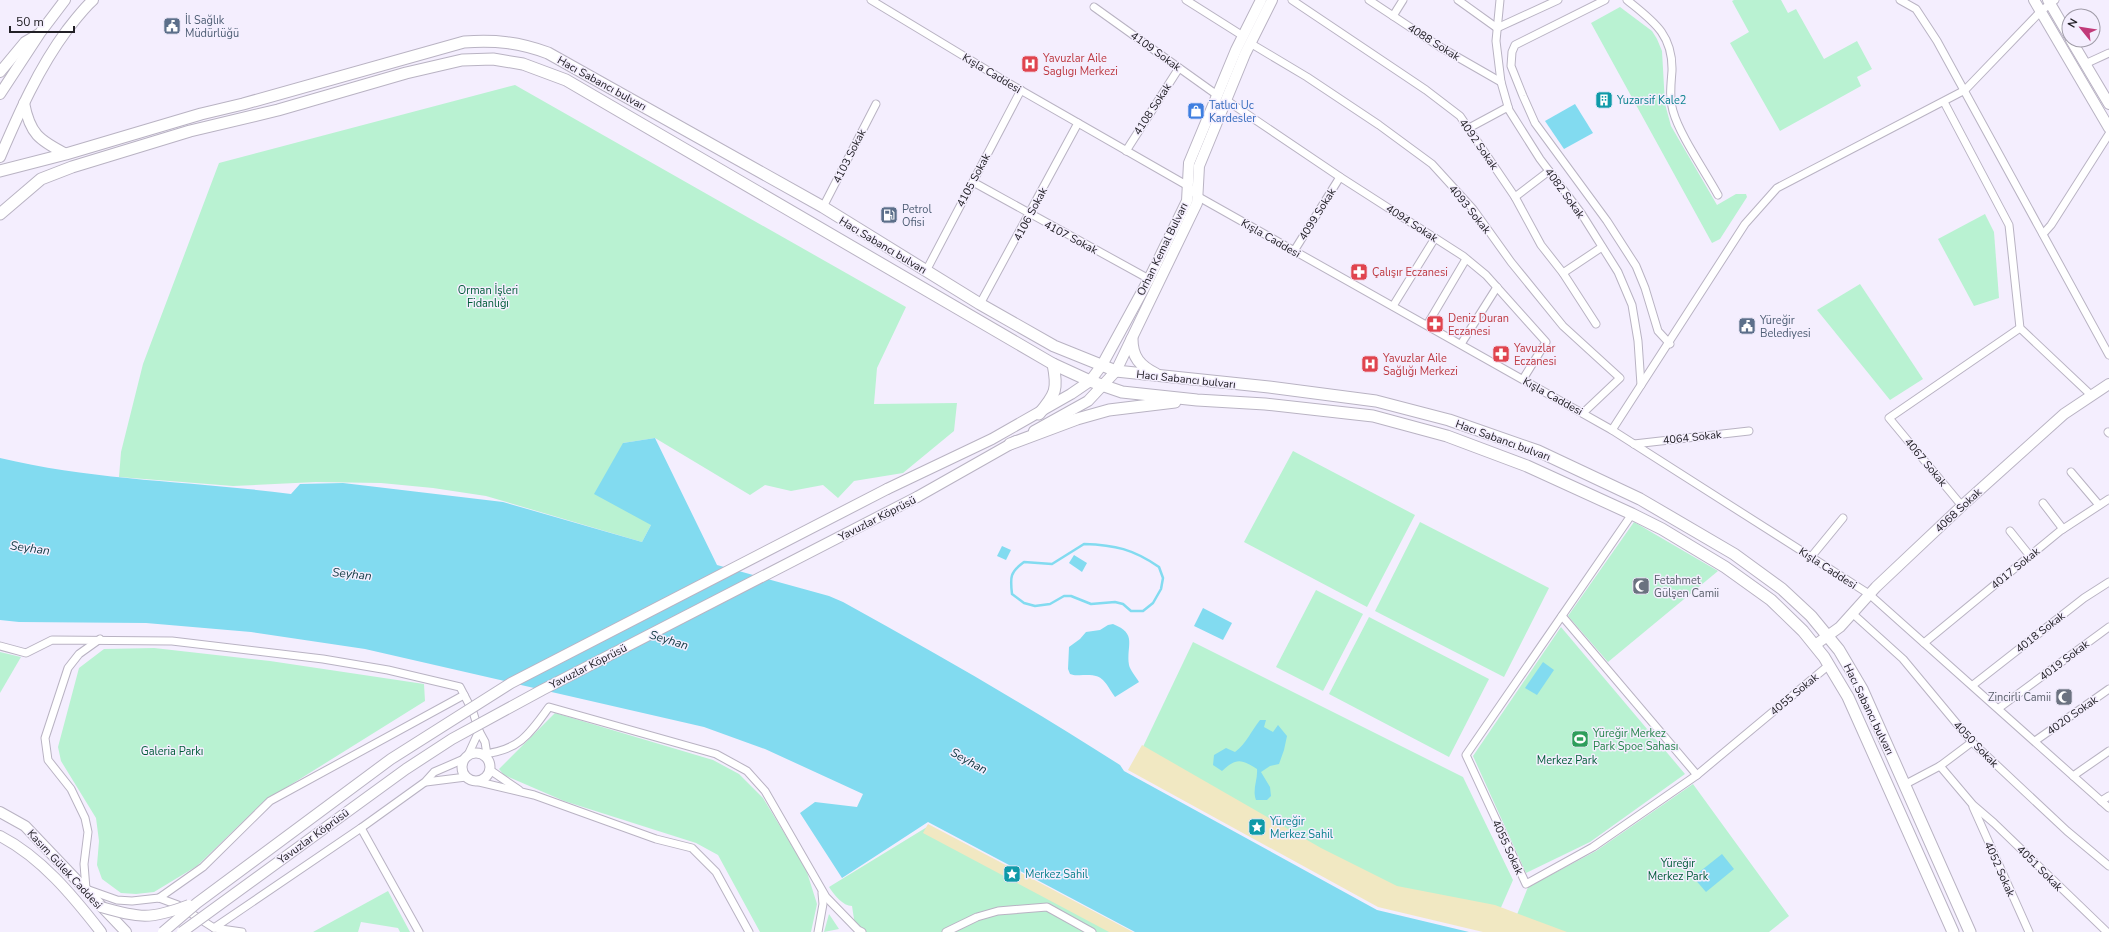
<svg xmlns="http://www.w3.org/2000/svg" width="2109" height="932" font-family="'Nunito Sans',sans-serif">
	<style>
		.green { fill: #b9f2d2 }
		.sand { fill: #f1e8c2 }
		.water { fill: #82dbf0 }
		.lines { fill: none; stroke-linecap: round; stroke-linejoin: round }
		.stream { stroke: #82dbf0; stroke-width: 2.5 }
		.minor-casing { stroke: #b9b3c3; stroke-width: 9 }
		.tertiary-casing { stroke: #b9b3c3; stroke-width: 11 }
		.secondary-casing { stroke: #b9b3c3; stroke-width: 12 }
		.primary-casing { stroke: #b9b3c3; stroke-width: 13 }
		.minor { stroke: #fff; stroke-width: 7 }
		.tertiary { stroke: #fff; stroke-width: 9 }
		.secondary { stroke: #fff; stroke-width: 10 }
		.primary { stroke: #fff; stroke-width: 11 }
		.secondary-bridge-casing { stroke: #b9b3c3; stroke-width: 12; stroke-linecap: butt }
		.secondary-bridge { stroke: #fff; stroke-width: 10 }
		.labels { text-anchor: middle; stroke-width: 3; stroke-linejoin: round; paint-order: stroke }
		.service-label { font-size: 11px; fill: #4e5e75; stroke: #f4eefe; text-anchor: start }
		.street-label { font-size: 11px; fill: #222026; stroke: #f4eefe }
		.health-label { font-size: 11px; fill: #be3a42; stroke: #f4eefe; text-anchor: start }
		.culture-label { font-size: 11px; fill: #0d838f; stroke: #f4eefe; text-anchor: start }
		.shop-label { font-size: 11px; fill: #366cbe; stroke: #f4eefe; text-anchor: start }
		.park-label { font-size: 11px; fill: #005c39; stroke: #f4eefe }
		.worship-label { font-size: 11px; fill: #5b616d; stroke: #f4eefe; text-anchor: start }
		.leisure-label { font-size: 11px; fill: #27864d; stroke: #f4eefe; text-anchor: start }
		.water-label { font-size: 12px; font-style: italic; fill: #0e3841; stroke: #f4eefe }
	</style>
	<rect width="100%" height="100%" fill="#f4eefe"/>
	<g class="green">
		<path d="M1734,0H1781L1788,13L1796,9L1824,59L1857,41L1872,69L1857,77L1861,86L1780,131L1730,43L1749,32L1732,1Z"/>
		<path d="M1620,7L1652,31L1657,39L1662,51L1665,104L1671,126L1717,205L1736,194H1746L1747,197L1720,239L1712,243L1591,23Z"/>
		<path d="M515,85L906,307L877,368L874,404L957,403L954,431L903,473L854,481L838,498L823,485L791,491L765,485L750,495L655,438L623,443L651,525L642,542L486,496L433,488L381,483L316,482L233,486L119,477L121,452L143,364L219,163Z"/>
		<path d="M1985,214L1994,232L1999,298L1974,306L1938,239Z"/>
		<path d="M1860,284L1923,379L1890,400L1817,310Z"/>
		<path d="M1293,451L1415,515L1367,607L1244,542Z"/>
		<path d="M1420,522L1549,588L1504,677L1375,611Z"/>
		<path d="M1634,522L1718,571L1608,662L1568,616Z"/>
		<path d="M1316,590L1363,614L1323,691L1276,667Z"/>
		<path d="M1369,617L1489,679L1449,757L1329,694Z"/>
		<path d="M1561,627L1685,774L1590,842L1526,873L1473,756Z"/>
		<path d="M1193,642L1463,777L1513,880L1499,912L1395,892L1140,753Z"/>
		<path d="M154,648L270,661L424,684L425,701L263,802L197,866L154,892L136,894L121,893L102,879L97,865L99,841L96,818L61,761L58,747L79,668L104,649Z"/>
		<path d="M0,652L21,657L0,693Z"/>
		<path d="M555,713L713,760L739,774L763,798L806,869L817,904L811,932H760L718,855L696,843L564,801L504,775L499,769Z"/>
		<path d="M1693,784L1789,916L1769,932H1538L1514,922L1528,887L1596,851Z"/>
		<path d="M927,827L1116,932H856L852,906C843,906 834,895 829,887Z"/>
		<path d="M388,891L410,932H400L398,928L361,922L358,932H313Z"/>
		<path d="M829,914L839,929L824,932Z"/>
	</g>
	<g class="sand">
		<path d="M1142,745L1321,848L1397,886L1495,905L1567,932H1483L1378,907L1128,770Z"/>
		<path d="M928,824L1133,932H1109L923,833Z"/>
	</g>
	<g class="water">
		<path d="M1575,104L1593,133L1564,149L1545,121Z"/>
		<path d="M655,438L717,565L829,596L843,602C937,654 1030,707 1120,765L1124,771L1377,910L1469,932H1135L928,822L842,878L800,813L815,802L857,807L863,794L765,749L704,727L365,649L251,632L146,623L19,622L0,620V458C96,481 193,481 291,494L300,484L343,483L503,502L642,542L651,525L594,494L623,443Z"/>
		<path d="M1002,546L1011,550L1006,560L997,556Z"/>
		<path d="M1074,555L1087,563L1082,572L1069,563Z"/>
		<path d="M1203,608L1232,623L1223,640L1194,626Z"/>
		<path d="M1113,624C1138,634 1126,645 1129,665C1130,670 1136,677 1139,682L1115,697C1104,681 1104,674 1083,675C1078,675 1075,676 1070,674L1068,669L1069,647L1080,639L1086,632L1100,630L1108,625Z"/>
		<path d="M1543,662L1554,670L1537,695L1525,688Z"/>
		<path d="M1260,720H1266L1264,727L1273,732L1278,725L1287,736L1284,750L1279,764L1270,766L1261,772L1270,787L1271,796L1267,800H1256C1252,789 1258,780 1257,769C1241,759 1236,758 1222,771L1213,765L1214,755L1226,748L1235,752C1247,743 1251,731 1260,720Z"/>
		<path d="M1722,854L1734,869L1706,892L1693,877Z"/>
	</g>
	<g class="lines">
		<path class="stream" d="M1084,544C1115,545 1133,549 1159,567L1163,578L1161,589L1153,603L1143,611H1131L1123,604L1115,602L1091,604L1071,596H1064L1050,604L1035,606L1024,603L1012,594C1010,577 1010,572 1024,562L1052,564Z"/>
		<defs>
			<g id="minor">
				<path d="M871,0L1010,84L1188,186L1197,196L1612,430L1869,594L2109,808"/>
				<path d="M1186,0L1243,36"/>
				<path d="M1292,0L1426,90L1460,116L1515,197L1541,245L1563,273L1596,324"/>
				<path d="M1369,0L1440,47L1501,82"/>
				<path d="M1458,0L1497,28L1558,0"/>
				<path d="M1500,0L1496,41L1501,82L1509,110L1540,159L1581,213L1618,272L1632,305L1638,341L1641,385"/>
				<path d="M1605,0L1515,45L1512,52L1511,66L1523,96L1535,123L1607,221L1636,266L1645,288L1658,331L1670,344"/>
				<path d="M1627,0C1653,21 1673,34 1672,71C1671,84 1669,98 1673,111C1680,136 1705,171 1718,195"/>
				<path d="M1900,0L1916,9L1937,41L2109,355"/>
				<path d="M1094,7L1217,95"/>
				<path d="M1393,16L1403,0"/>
				<path d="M1250,43L1307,77L1379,125L1432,164L1473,209L1511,262L1563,326L1620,378L1583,413"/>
				<path d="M2085,64L2109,53"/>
				<path d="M1226,100L1340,177L1463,256L1486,275L1546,342L1523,379"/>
				<path d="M1944,102L2009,225L2020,328L2092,396"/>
				<path d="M1469,128L1508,107"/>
				<path d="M1126,151L1179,68"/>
				<path d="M973,182L1149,279"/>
				<path d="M1515,197L1549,171"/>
				<path d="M823,207L876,104"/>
				<path d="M2043,234L2051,225L2109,134"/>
				<path d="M1294,251L1340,177"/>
				<path d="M926,271L1021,90"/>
				<path d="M1563,273L1602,247"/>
				<path d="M980,304L1078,123"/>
				<path d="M1393,306L1435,238"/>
				<path d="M1427,325L1466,259"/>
				<path d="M1461,344L1497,287"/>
				<path d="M1612,430L1745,224L1777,188L1965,90L2041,11L2055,0"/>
				<path d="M2108,432L2109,433"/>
				<path d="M1634,444L1749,431"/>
				<path d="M2071,472L2099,505"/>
				<path d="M2043,503L2063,529"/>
				<path d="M1962,506L1889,418L2020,328"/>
				<path d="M1632,514L1466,755L1526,884L1593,847L1697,775L1829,665"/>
				<path d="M2010,531L2030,556"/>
				<path d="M1811,557L1843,518"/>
				<path d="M1852,613L1903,659L1972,742L2067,831L2109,866"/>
				<path d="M1562,616L1697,775"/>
				<path d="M100,639L79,654L68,668L45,738L48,760L71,789L85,818L88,832L84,864L86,889L117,900L132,901L159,898L178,905L214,928L242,932"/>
				<path d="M1924,643L2060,531L2109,499"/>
				<path d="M0,646L26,653L52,640L172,641L323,659L388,670L460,687L473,712L479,731"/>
				<path d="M1973,685L2084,598L2109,582"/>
				<path d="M1999,708L2109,627"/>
				<path d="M2035,741L2109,689"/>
				<path d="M482,754C518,751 529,735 549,707L716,754L747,771L765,791L826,897L858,930L862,932"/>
				<path d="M468,755L479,731L485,742L488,761"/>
				<path d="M1940,766L1973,805L1994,823L2107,932"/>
				<path d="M490,770L519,790"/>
				<path d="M2073,776L2109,751"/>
				<path d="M475,781L534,795L656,839L692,848L716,872L749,932"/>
				<path d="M426,782L466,777"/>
				<path d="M1904,785L1940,766L1972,742"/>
				<path d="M2101,801L2109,796"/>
				<path d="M1973,807L2029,932"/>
				<path d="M361,828L419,932"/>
				<path d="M159,898L203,867L270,801L464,695"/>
				<path d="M214,928L361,828L425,782L434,772L464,759"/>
				<path d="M818,932L823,904L822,893"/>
				<path d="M946,932L977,917L998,911L1047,907L1092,932"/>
			</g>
			<circle id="tertiary" cx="476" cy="767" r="14"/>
			<g id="secondary">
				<path d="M2034,0L2109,128"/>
				<path d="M2048,0L2069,36"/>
				<path d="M2071,40L2109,104"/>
				<path d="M0,72L25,42L37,35"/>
				<path d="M0,94L40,33L65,0"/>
				<path d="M24,103C30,134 39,140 66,154"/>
				<path d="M0,157C19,113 38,69 67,30C75,20 83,9 93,0"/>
				<path d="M1034,431L1088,401L1116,371L1197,203L1199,166L1245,54L1272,0"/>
				<path d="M887,489L992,439L1071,394L1090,381L1102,365L1149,279L1187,201L1189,163L1236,50L1261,0"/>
				<path d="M917,497L1016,441"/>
				<path d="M1815,645L1840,627L1876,587L1965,503L2064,414L2109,384"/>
				<path d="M0,812L25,826L126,932"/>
				<path d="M0,836C41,857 73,896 101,932"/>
			</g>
			<g id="primary">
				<path d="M0,171L66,154L201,114L243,104L464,42C496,40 518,42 548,53L823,207L980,304L1054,346L1116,371L1269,387L1376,401L1449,420L1538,451L1640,499L1734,554L1782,589L1811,616L1839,650L1862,689L1970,932"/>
				<path d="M0,214L41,179L72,167L190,131L278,110L406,73L462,60L493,59L523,64L566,80L1053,364L1090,381L1122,392L1197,400L1265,404L1373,416L1447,436L1527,466L1632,514L1662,529L1725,567L1771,600L1803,631L1824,657L1848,697L1953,932"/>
				<path d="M1132,339C1132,357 1140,366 1156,374"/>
				<path d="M1039,414C1056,394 1058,389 1053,364"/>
				<path d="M1010,444L1077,419L1109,410L1175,402"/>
			</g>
		</defs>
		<use href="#minor" class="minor-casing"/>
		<use href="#tertiary" class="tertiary-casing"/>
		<use href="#secondary" class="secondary-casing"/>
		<use href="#primary" class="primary-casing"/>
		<use href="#minor" class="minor"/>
		<use href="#tertiary" class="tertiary"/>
		<use href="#secondary" class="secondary"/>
		<use href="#primary" class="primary"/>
		<defs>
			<g id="secondary-bridge">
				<path d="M101,907C140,918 150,920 189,905"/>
				<path d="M163,932L197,903L391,759L511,683L887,489"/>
				<path d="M182,932L406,769L452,739L542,690L917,497"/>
			</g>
		</defs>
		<use href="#secondary-bridge" class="secondary-bridge-casing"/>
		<use href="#secondary-bridge" class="secondary-bridge"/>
	</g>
	<defs>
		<symbol id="civic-square" viewBox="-11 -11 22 22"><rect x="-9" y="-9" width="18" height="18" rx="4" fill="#5c6f8a" stroke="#f4eefe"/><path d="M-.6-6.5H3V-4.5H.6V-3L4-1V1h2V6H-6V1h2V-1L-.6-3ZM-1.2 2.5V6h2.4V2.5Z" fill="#fff"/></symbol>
		<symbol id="hospital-square" viewBox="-11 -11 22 22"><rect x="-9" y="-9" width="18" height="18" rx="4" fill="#e0444e" stroke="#f4eefe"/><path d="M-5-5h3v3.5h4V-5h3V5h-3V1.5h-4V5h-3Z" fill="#fff"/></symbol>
		<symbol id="building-square" viewBox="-11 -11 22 22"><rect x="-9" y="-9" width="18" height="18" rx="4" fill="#0f9aa8" stroke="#f4eefe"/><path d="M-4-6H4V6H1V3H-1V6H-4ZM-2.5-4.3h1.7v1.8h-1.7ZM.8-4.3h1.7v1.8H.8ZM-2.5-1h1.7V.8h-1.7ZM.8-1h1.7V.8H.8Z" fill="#fff"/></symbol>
		<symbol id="shop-square" viewBox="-11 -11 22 22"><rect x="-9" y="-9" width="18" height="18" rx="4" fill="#3f7fe0" stroke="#f4eefe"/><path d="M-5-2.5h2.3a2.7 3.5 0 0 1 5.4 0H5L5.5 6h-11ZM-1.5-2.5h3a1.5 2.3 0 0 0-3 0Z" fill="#fff"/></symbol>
		<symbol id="fuel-square" viewBox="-11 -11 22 22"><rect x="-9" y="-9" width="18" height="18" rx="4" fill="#5c6f8a" stroke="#f4eefe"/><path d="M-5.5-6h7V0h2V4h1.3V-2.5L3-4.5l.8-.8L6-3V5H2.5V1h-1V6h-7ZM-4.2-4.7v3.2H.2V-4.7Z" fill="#fff"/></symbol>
		<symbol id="pharmacy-square" viewBox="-11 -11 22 22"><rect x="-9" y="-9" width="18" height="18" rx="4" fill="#e0444e" stroke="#f4eefe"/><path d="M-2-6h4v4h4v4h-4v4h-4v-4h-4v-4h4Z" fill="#fff"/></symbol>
		<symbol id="mosque-square" viewBox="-11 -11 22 22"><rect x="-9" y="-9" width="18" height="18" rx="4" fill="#6b7280" stroke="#f4eefe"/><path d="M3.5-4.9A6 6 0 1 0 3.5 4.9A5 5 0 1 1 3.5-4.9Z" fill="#fff"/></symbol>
		<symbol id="stadium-square" viewBox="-11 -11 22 22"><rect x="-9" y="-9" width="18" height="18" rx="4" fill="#2e9e5b" stroke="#f4eefe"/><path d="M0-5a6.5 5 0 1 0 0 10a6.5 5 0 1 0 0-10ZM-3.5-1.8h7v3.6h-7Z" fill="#fff"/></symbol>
		<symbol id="sight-square" viewBox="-11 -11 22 22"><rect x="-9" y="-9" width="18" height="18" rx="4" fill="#0f9aa8" stroke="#f4eefe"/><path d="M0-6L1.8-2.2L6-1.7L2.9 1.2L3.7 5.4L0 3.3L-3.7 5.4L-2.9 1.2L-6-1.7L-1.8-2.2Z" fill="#fff"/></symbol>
	</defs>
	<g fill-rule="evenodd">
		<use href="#civic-square" x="162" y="16" width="20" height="20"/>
		<use href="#hospital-square" x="1020" y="54" width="20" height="20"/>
		<use href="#building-square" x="1594" y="90" width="20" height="20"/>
		<use href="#shop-square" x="1186" y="101" width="20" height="20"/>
		<use href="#fuel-square" x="879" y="205" width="20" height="20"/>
		<use href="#pharmacy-square" x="1349" y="262" width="20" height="20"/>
		<use href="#pharmacy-square" x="1425" y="314" width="20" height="20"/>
		<use href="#civic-square" x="1737" y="316" width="20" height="20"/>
		<use href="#pharmacy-square" x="1491" y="344" width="20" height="20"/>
		<use href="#hospital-square" x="1360" y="354" width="20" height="20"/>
		<use href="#mosque-square" x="1631" y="576" width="20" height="20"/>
		<use href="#mosque-square" x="2054" y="687" width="20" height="20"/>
		<use href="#stadium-square" x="1570" y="729" width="20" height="20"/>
		<use href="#sight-square" x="1247" y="817" width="20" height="20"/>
		<use href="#sight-square" x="1002" y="864" width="20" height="20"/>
	</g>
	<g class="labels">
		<g class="service-label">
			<text x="185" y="24">İl Sağlık<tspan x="185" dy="13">Müdürlüğü</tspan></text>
			<text x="902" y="213">Petrol<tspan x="902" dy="13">Ofisi</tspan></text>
			<text x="1760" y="324">Yüreğir<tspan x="1760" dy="13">Belediyesi</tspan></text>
		</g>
		<g class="street-label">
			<text transform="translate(1434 42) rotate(32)" y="4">4088 Sokak</text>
			<text transform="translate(1156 51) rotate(36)" y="4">4109 Sokak</text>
			<text transform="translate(992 73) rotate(31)" y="4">Kışla Caddesi</text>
			<text transform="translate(602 83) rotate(29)" y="4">Hacı Sabancı bulvarı</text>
			<text transform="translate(1152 109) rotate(-57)" y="4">4108 Sokak</text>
			<text transform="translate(1479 144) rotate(55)" y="4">4092 Sokak</text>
			<text transform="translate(849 156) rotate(-63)" y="4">4103 Sokak</text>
			<text transform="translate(973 180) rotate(-62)" y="4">4105 Sokak</text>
			<text transform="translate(1565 193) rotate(54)" y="4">4082 Sokak</text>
			<text transform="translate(1470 209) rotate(51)" y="4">4093 Sokak</text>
			<text transform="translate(1030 214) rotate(-62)" y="4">4106 Sokak</text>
			<text transform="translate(1317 214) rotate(-58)" y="4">4099 Sokak</text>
			<text transform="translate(1412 223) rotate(33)" y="4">4094 Sokak</text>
			<text transform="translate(1071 237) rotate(28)" y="4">4107 Sokak</text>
			<text transform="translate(1271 238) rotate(30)" y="4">Kışla Caddesi</text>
			<text transform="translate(883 245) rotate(31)" y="4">Hacı Sabancı bulvarı</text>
			<text transform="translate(1162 249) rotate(-64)" y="4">Orhan Kemal Bulvarı</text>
			<text transform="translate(1186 379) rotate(6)" y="4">Hacı Sabancı bulvarı</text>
			<text transform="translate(1553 396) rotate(29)" y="4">Kışla Caddesi</text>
			<text transform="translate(1692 437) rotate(-6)" y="4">4064 Sokak</text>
			<text transform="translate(1503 440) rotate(20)" y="4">Hacı Sabancı bulvarı</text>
			<text transform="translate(1926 462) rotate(50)" y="4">4067 Sokak</text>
			<text transform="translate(1958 510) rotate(-43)" y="4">4068 Sokak</text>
			<text transform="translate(877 518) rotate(-27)" y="4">Yavuzlar Köprüsü</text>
			<text transform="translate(1828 568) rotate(33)" y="4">Kışla Caddesi</text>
			<text transform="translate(2015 568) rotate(-39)" y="4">4017 Sokak</text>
			<text transform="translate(2040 632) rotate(-38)" y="4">4018 Sokak</text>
			<text transform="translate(2064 660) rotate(-37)" y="4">4019 Sokak</text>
			<text transform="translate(588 666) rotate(-27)" y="4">Yavuzlar Köprüsü</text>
			<text transform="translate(1794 694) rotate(-40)" y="4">4055 Sokak</text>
			<text transform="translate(1869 709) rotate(64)" y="4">Hacı Sabancı bulvarı</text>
			<text transform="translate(2072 715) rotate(-35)" y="4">4020 Sokak</text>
			<text transform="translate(1976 744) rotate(46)" y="4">4050 Sokak</text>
			<text transform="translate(313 836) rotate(-36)" y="4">Yavuzlar Köprüsü</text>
			<text transform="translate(1508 847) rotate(65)" y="4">4055 Sokak</text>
			<text transform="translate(2040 868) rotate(45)" y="4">4051 Sokak</text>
			<text transform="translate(65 869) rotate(47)" y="4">Kasım Gülek Caddesi</text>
			<text transform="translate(2000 869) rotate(66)" y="4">4052 Sokak</text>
		</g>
		<g class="health-label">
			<text x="1043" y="62">Yavuzlar Aile<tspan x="1043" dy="13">Saglıgı Merkezi</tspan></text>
			<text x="1372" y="276">Çalışır Eczanesi</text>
			<text x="1448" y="322">Deniz Duran<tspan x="1448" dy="13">Eczanesi</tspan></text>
			<text x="1514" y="352">Yavuzlar<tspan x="1514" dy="13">Eczanesi</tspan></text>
			<text x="1383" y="362">Yavuzlar Aile<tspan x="1383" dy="13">Sağlığı Merkezi</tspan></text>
		</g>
		<g class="culture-label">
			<text x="1617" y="104">Yuzarsif Kale2</text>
			<text x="1270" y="825">Yüreğir<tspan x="1270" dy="13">Merkez Sahil</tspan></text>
			<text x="1025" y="878">Merkez Sahil</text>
		</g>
		<g class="shop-label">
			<text x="1209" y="109">Tatlıcı Uc<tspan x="1209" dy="13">Kardesler</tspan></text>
		</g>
		<g class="park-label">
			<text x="488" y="294">Orman İşleri<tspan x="488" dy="13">Fidanlığı</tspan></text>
			<text x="172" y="755">Galeria Parkı</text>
			<text x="1567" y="764">Merkez Park</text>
			<text x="1678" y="867">Yüreğir<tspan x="1678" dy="13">Merkez Park</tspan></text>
		</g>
		<g class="worship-label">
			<text x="1654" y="584">Fetahmet<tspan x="1654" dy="13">Gülşen Camii</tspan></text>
			<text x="2051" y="701" text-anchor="end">Zincirli Camii</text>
		</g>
		<g class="leisure-label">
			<text x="1593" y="737">Yüreğir Merkez<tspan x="1593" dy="13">Park Spoe Sahası</tspan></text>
		</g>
		<g class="water-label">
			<text transform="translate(30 548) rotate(8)" y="4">Seyhan</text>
			<text transform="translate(352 574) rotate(6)" y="4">Seyhan</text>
			<text transform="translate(669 640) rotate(17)" y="4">Seyhan</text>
			<text transform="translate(969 761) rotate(29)" y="4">Seyhan</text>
		</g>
	</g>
	<g transform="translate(2081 28) rotate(300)"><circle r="19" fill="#f4eefe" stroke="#a09ca8"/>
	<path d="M0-3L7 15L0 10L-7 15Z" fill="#c13a79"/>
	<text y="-6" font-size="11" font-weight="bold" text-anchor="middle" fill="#222026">N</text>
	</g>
	<path d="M10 26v6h64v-6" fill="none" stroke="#222026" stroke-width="2"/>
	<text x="16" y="26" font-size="12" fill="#222026" stroke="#f4eefe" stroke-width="3" paint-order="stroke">50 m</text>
</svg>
